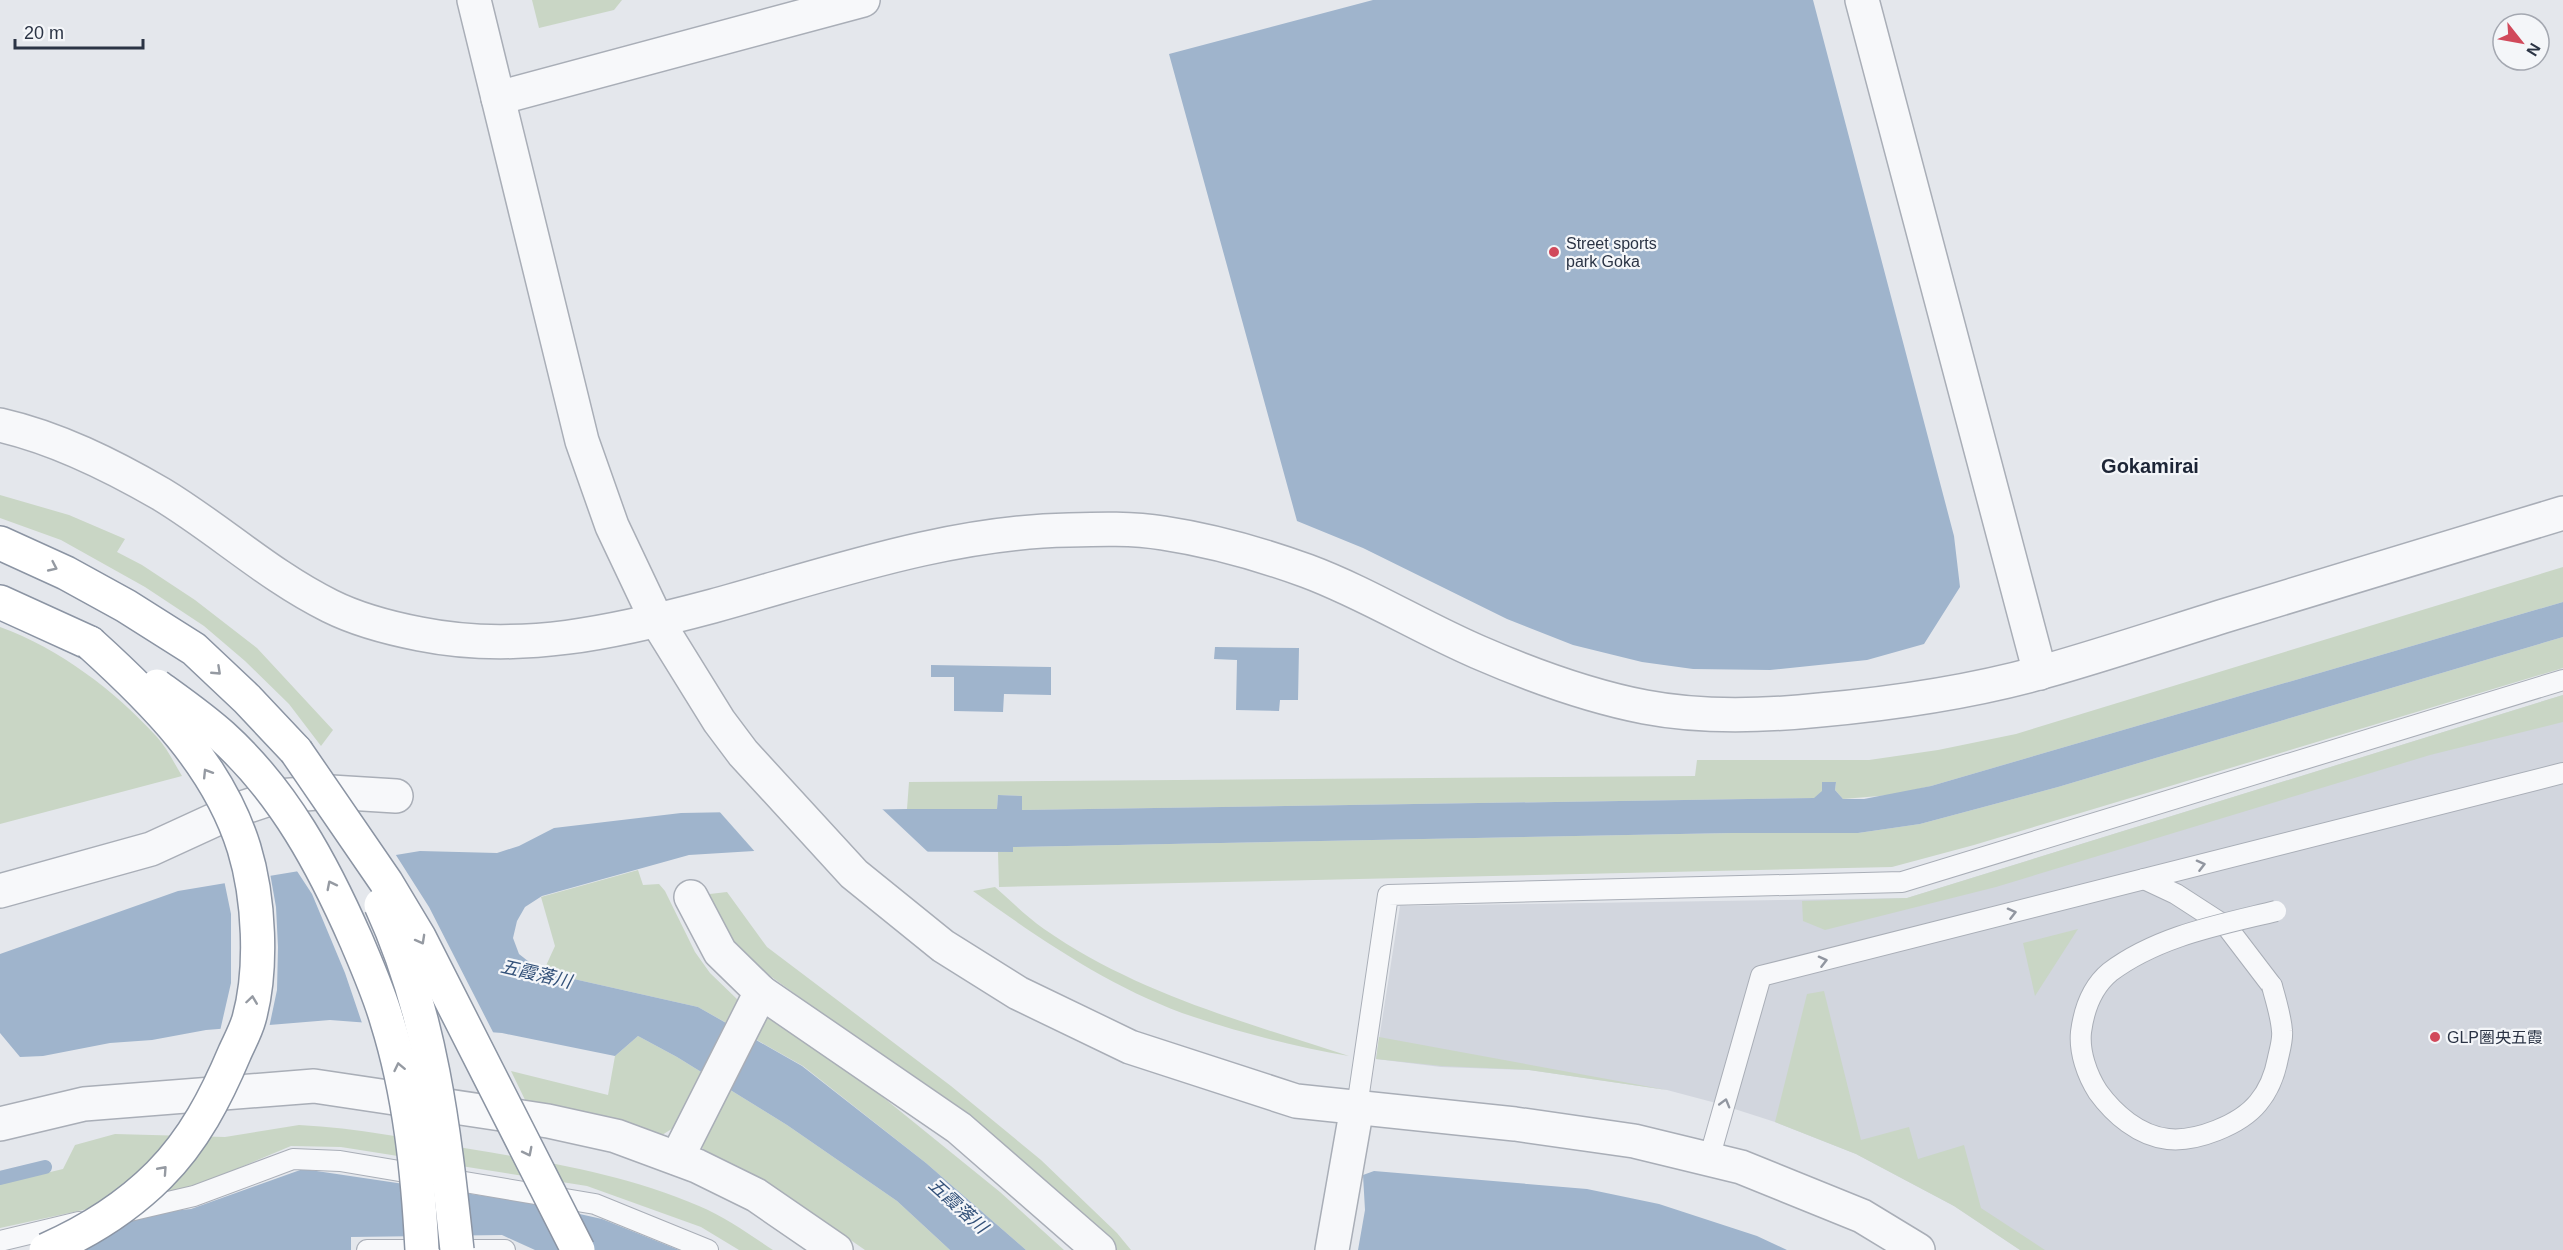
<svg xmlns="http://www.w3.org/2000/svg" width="2563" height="1250" font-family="Arial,'Noto Sans JP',sans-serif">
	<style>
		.built { fill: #d2d6de }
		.green { fill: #c9d6c5 }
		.water { fill: #9fb4cc }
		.pier { fill: #e4e7ec }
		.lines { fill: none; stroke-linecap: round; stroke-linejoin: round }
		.stream { stroke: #9fb4cc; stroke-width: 14 }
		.service-casing { stroke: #a9aeb7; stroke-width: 22 }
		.minor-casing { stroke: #a9aeb7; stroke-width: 36 }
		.tertiary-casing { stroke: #a9aeb7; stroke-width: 36 }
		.motorway-casing { stroke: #8b94a3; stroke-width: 36 }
		.service { stroke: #f7f8fa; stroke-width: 20 }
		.minor { stroke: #f7f8fa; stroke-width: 33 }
		.tertiary { stroke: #f7f8fa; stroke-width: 33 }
		.motorway { stroke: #fff; stroke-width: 33 }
		.service-bridge-casing { stroke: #a9aeb7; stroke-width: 22; stroke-linecap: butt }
		.motorway-bridge-casing { stroke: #8b94a3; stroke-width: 36; stroke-linecap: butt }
		.service-bridge { stroke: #f7f8fa; stroke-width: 20 }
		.motorway-bridge { stroke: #fff; stroke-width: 33 }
		.oneway { stroke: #959aa2 }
		.oneway2 { stroke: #9196a0 }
		.poi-dot { fill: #d1495b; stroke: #f4f6f9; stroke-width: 2 }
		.labels { text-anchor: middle; stroke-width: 4.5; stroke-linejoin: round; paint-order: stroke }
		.poi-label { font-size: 16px; fill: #2b3445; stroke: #f4f6f9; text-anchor: start }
		.water-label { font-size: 18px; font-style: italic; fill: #34527a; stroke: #f4f6f9 }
		.quarter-label { font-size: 20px; font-weight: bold; fill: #1d2536; stroke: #f4f6f9 }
	</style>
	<rect width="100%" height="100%" fill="#e4e7ec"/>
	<path class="built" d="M2563,695V1250H2020L1954,1206L1856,1154L1775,1122L1716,1103L1667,1090L1529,1070L1441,1067L1376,1059L1400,906L1907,898Z"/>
	<g class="green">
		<path d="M532,0H622L614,10L539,28Z"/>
		<path d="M0,495L69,515L125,539L117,552L142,565L195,600L257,648L333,730L321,746L289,704L245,661L204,626L145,587L61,540L0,518Z"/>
		<path d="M2563,567V602L1931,786L1891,795L1843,799L1835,790L1836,782L1815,798L1022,810V796L998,795L997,809H907L909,782L1695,776L1697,760H1869L1938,750L2016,734Z"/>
		<path d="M0,627C60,649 114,690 157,737C167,748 174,763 182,776L0,824Z"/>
		<path d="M2563,637V668L1974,845L1892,867L999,887L998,852H1013L1012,847L1732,833H1858L1920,824L2058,787Z"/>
		<path d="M2563,695V722L2430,755L1996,887L1825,930L1803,921L1802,901L1907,898Z"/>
		<path d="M638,870L643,885L659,884L665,891L695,952L710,973L738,1000V1005L780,1024L879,1094L1000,1192L1064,1250H1026L926,1163L803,1066L698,1007L556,975L544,970L555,946L541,897Z"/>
		<path d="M995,887C1011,901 1027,917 1044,929C1136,993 1244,1022 1349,1056C1297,1047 1245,1034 1194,1017C1114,990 1041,940 973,891Z"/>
		<path d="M727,892L767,947L951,1086L1041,1160L1117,1233L1131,1250H1112L899,1069L758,967L736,945L701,895Z"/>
		<path d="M2078,929L2035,996L2023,943Z"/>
		<path d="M1824,991L1861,1140L1909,1127L1918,1159L1964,1145L1981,1208L2045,1250H2020L1954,1206L1856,1154L1775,1122L1807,994Z"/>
		<path d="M638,1036L677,1057L787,1125L897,1201L950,1250H865L768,1183L703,1151L700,1134L678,1125L662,1135L575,1110L527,1104L511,1071L608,1095L615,1056Z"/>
		<path d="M1379,1037L1667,1090L1529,1070L1442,1066L1376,1059Z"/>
		<path d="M299,1125C357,1128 413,1139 470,1149C547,1162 626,1174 699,1206C725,1217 749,1234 773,1250H739L701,1227L587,1186L341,1147L291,1146L198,1185L0,1228V1184L63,1169L75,1145L115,1134L225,1137Z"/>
	</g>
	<g class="water">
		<path d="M1373,0H1813L1954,536L1960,587L1924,644L1867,660L1770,670L1693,669L1642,662L1573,645L1507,619L1363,548L1297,521L1169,54Z"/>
		<path d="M2563,602V637L2058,787L1920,824L1858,833H1732L1013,847V852L754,851L689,855L542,896L525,907L517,921L513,938L519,954L533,965L556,975L698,1007L802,1066L926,1163L1026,1250H950L897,1201L787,1125L677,1057L638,1036L615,1056L502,1033L330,1020L206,1030L152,1040L110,1043L43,1056L20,1057L0,1033V954L178,891L420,851L497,853L519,846L554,828L681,813L907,809H997L998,795L1022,796V810L1814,798L1822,791V782H1836L1835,790L1843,799H1864L1931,786Z"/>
		<path d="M1215,647L1299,648L1298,700H1280L1279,711L1236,710L1237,660L1214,659Z"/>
		<path d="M931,665L1051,667V695L1004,694L1003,712L954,711V677H931Z"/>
		<path d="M303,1169L526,1202L602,1219L679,1250H535L502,1235L351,1237V1250H30L162,1212L191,1209Z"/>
		<path d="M1374,1171L1587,1189L1659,1204L1757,1236L1787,1250H1358L1365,1210L1363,1175Z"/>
	</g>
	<g class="pier">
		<path d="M879,806L930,854H757L718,810Z"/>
		<path d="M394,852L429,907L495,1036L363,1026L345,973L312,894L295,868Z"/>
		<path d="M270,873L276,907L278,947L277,990L269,1028L220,1031L231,983V914L224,880Z"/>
	</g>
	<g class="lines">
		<path class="stream" d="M0,1178L45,1167"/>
		<defs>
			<g id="service">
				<path d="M2144,879L2176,894L2227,927L2272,986"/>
				<path d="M1357,1107L1388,895L1902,882L2563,680"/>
				<path d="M1709,1159L1761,976L2563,773"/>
				<path d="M125,1212L194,1196L293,1159L340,1161L595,1204L708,1250"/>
				<path d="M0,1241L79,1222"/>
				<path d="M367,1250H505"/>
			</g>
			<g id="minor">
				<path d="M0,891L151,849L236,810L278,796L331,792L396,796"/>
				<path d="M691,897L720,952L761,992L959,1128L1099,1250"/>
				<path d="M0,1124L84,1104L314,1086L548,1121L616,1136L697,1166L756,1195L836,1250"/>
				<path d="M677,1158L761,992"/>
				<path d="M1332,1250L1357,1107"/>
			</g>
			<g id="tertiary">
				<path d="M474,0L582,441L612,526L657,621L719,721L743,753L854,874L943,946L1018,993L1130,1047L1296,1101L1515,1124L1634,1141L1741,1167L1862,1216L1918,1250"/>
				<path d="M1862,0L2040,673"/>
				<path d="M498,98L863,0"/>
				<path d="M0,425C57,438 111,465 161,494C219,529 269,576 330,606C358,620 389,628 420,634C519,654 616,632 713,606C829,574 948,532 1069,530C1099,529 1133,528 1163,533C1209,540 1263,555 1307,571C1366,593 1420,627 1478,652C1531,675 1588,696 1645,707C1702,718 1762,716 1820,710C1896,703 1972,692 2046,671C2106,654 2166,634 2227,615C2339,581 2451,547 2563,513"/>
			</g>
			<g id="motorway">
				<path d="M0,543L66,573L126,606L194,649L247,699L296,751"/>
				<path d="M0,602L90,643"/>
			</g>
		</defs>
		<use href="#service" class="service-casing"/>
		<use href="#minor" class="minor-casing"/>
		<use href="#tertiary" class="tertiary-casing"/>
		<use href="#motorway" class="motorway-casing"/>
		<use href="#service" class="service"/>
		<use href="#minor" class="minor"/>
		<use href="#tertiary" class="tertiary"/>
		<use href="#motorway" class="motorway"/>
		<defs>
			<path id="service-bridge" d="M2272,986C2276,1001 2281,1016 2282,1031C2283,1039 2280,1049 2278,1058C2275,1074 2269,1090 2258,1103C2240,1125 2196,1142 2168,1139C2139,1136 2114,1114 2098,1092C2087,1075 2079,1052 2081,1032C2084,1009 2092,987 2110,972C2158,936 2219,925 2276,911"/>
			<g id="motorway-bridge">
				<path d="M157,686C179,702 202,718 222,736C284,792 323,865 356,940C367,966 379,993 387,1021C410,1094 418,1174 422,1250"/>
				<path d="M296,751L386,882L419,937L578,1250"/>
				<path d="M381,905C432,1016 444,1130 457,1250"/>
				<path d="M46,1250C87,1232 127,1207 159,1175C194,1140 216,1097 235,1052C240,1041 246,1030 249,1019C263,969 259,897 244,848C218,764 153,700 90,643"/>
			</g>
		</defs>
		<use href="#service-bridge" class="service-bridge-casing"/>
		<use href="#motorway-bridge" class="motorway-bridge-casing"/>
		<use href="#service-bridge" class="service-bridge"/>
		<use href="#motorway-bridge" class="motorway-bridge"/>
	</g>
	<defs><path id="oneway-chevron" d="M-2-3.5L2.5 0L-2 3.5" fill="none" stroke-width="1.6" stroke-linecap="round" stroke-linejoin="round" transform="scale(1.5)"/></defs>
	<g class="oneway">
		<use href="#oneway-chevron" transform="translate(53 567) rotate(25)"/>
		<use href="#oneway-chevron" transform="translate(217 671) rotate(43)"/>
		<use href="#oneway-chevron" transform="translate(207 773) rotate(-122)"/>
		<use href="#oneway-chevron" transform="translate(331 885) rotate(-117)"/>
		<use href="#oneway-chevron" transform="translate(421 940) rotate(61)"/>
		<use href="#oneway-chevron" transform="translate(252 1000) rotate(-82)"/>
		<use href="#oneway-chevron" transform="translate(399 1067) rotate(-102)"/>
		<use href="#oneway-chevron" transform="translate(528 1152) rotate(63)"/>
		<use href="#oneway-chevron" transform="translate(163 1170) rotate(-48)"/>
	</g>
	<g class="oneway2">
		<use href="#oneway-chevron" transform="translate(2201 865) rotate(-14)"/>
		<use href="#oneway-chevron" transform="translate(2012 913) rotate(-14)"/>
		<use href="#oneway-chevron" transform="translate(1823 961) rotate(-14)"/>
		<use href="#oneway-chevron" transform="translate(1725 1103) rotate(-74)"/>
	</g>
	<g class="poi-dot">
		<circle cx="1554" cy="252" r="6"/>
		<circle cx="2435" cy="1037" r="6"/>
	</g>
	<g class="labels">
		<g class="poi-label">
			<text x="1566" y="249">Street sports<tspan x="1566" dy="18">park Goka</tspan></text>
			<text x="2447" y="1043">GLP圏央五霞</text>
		</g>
		<g class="water-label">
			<text transform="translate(536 974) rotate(13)" y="6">五霞落川</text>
			<text transform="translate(958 1206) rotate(42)" y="6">五霞落川</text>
		</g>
		<g class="quarter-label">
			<text x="2150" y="473">Gokamirai</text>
		</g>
	</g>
	<g transform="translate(2521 42) rotate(121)"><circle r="28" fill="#f4f6f9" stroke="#a4a8b1" stroke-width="1.5"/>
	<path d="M0-4.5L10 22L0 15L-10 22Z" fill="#d1495b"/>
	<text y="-9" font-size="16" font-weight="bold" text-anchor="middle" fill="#2b3445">N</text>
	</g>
	<path d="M15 39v9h128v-9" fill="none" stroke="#2b3445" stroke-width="3"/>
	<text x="24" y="39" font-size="18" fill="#2b3445" stroke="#f4f6f9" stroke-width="4.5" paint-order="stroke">20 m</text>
</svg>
